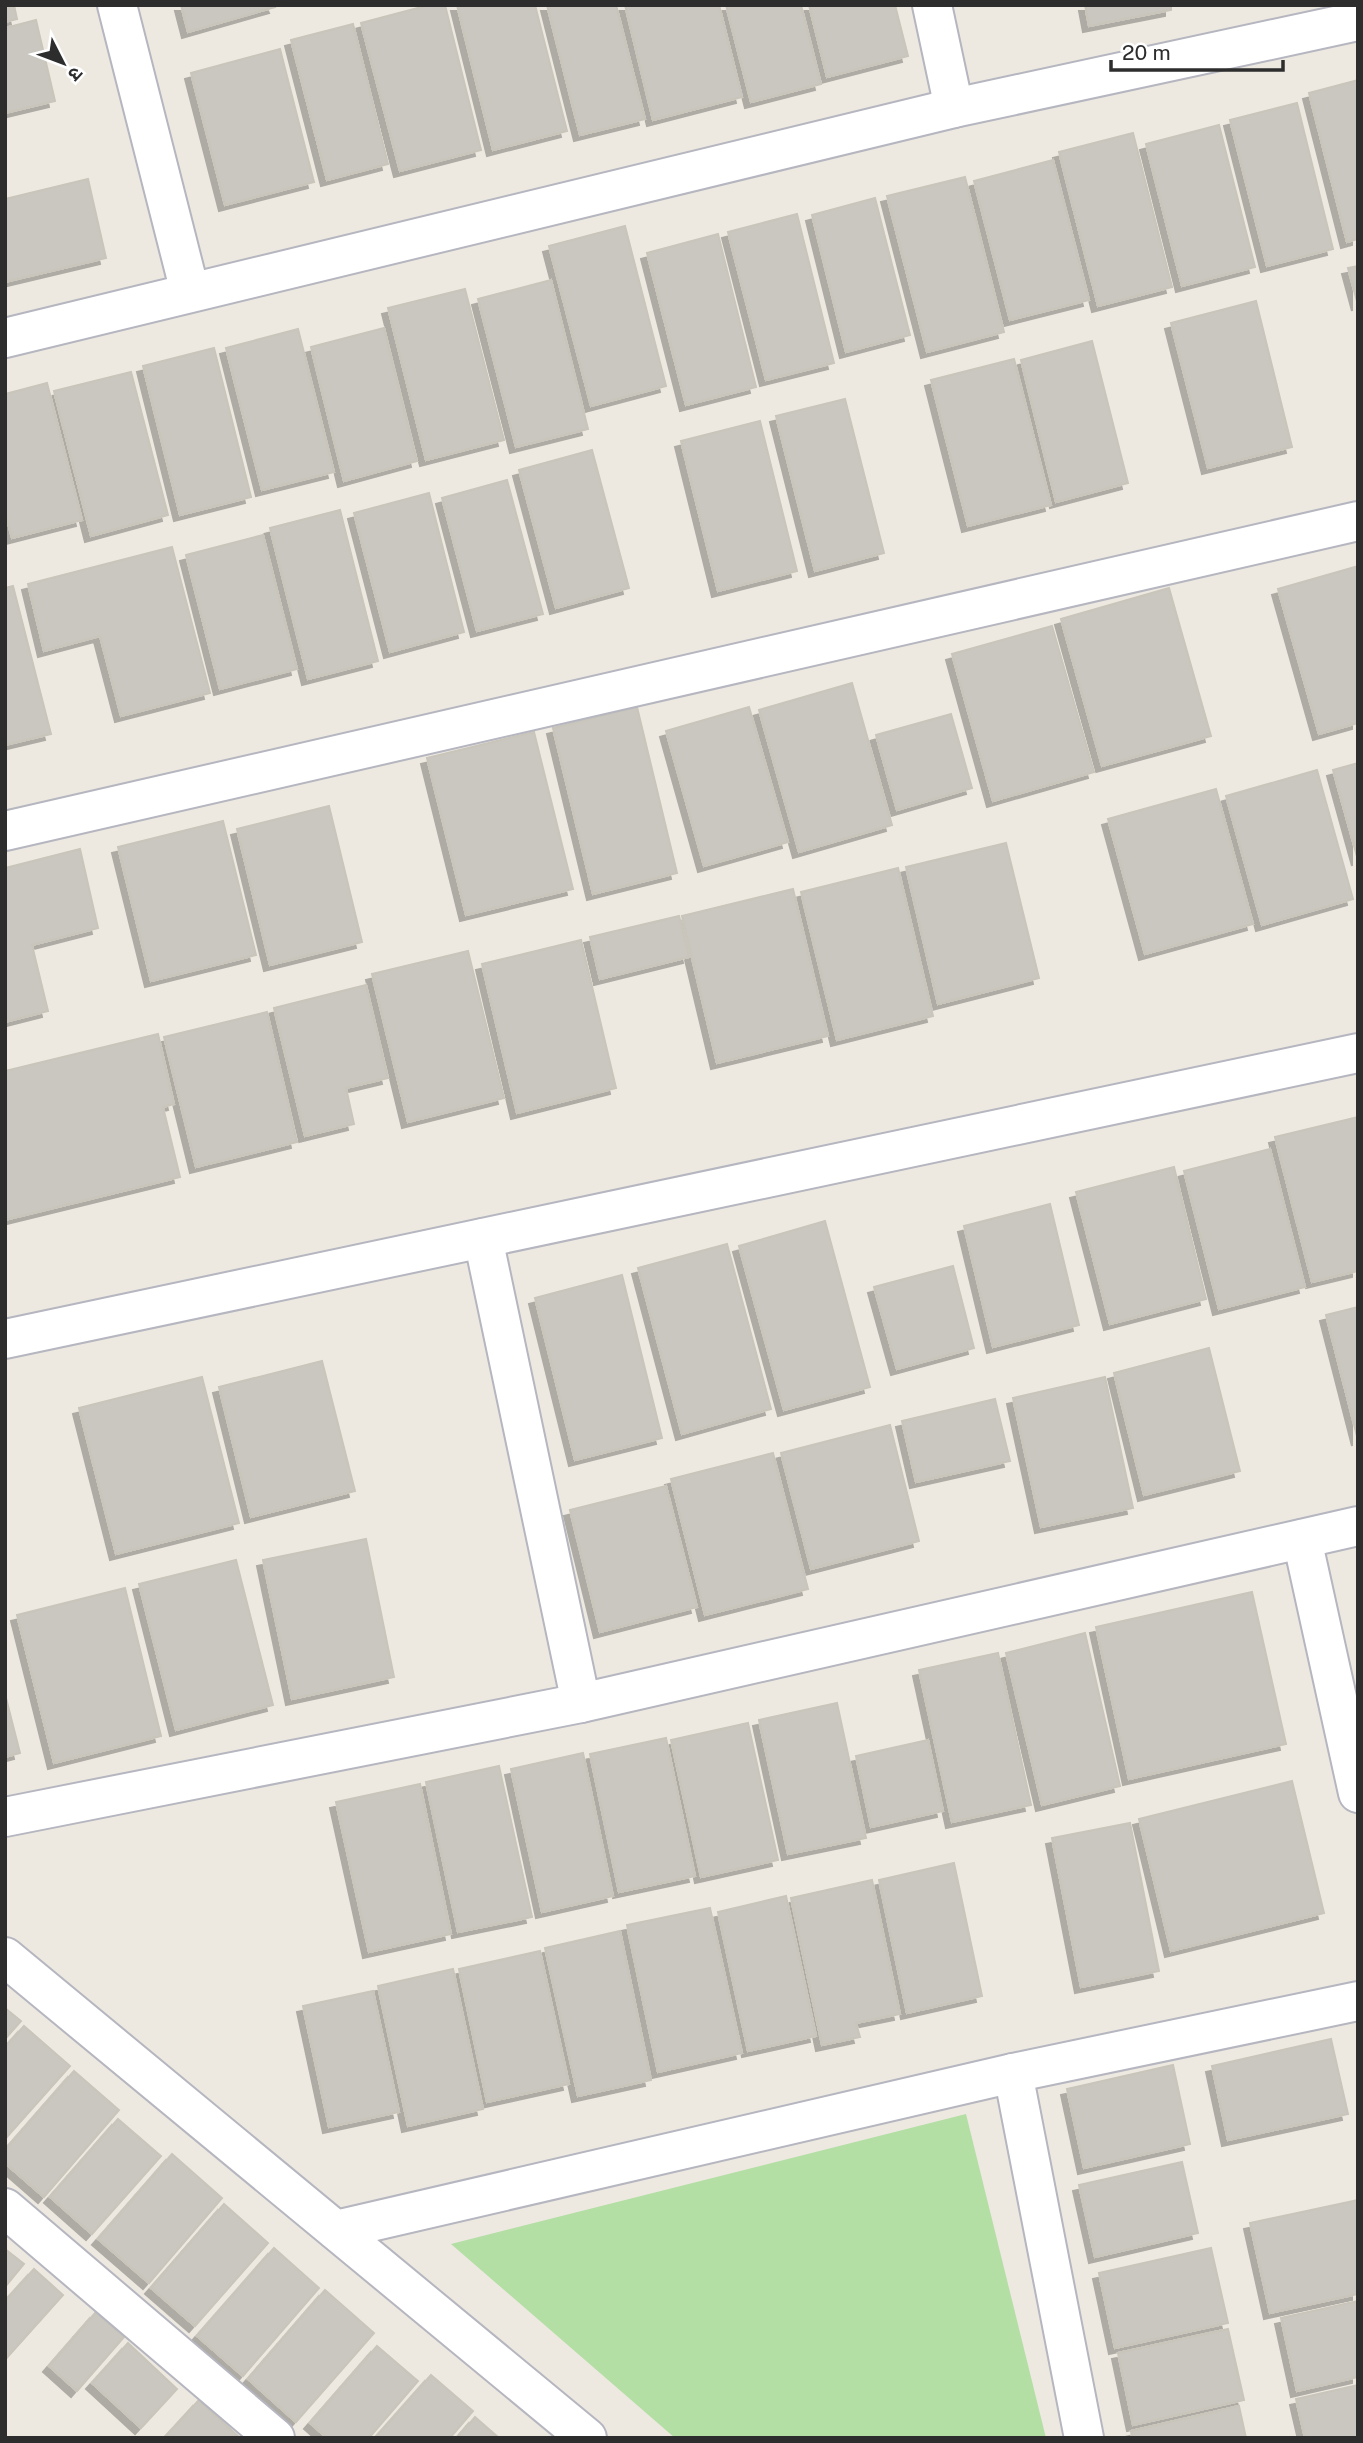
<svg xmlns="http://www.w3.org/2000/svg" width="1363" height="2443" font-family="'Public Sans','Noto Sans Devanagari',sans-serif">
	<style>
		.green { fill: #b3dea4 }
		.building { fill: #c9c7bf; stroke: #c9c5bb; stroke-width: 2; filter: url(#shadow) }
		.lines { fill: none; stroke-linecap: round; stroke-linejoin: round }
		.minor-casing { stroke: #b5b6bf; stroke-width: 42 }
		.minor { stroke: #fff; stroke-width: 38 }
	</style>
	<defs>
		<filter id="shadow"><feDropShadow dx="-6" dy="6" stdDeviation="0" flood-color="#0004"/></filter>
	</defs>
	<rect width="100%" height="100%" fill="#ede9e1"/>
	<path class="green" d="M966,2114L1046,2438H675L451,2244Z"/>
	<g class="building">
		<path d="M5,5H14L17,19L5,22Z"/>
		<path d="M181,5H274L275,7L188,32Z"/>
		<path d="M429,5H445L481,150L400,171L361,23Z"/>
		<path d="M457,5H535L567,131L493,150Z"/>
		<path d="M547,5H616L645,119L580,135Z"/>
		<path d="M625,5H719L742,97L653,120Z"/>
		<path d="M726,5H801L821,84L751,102Z"/>
		<path d="M809,5H895L908,56L827,77Z"/>
		<path d="M1085,5H1171V10L1089,26Z"/>
		<path d="M36,20L55,101L5,113V28Z"/>
		<path d="M353,24L388,164L327,180L291,40Z"/>
		<path d="M280,49L314,182L225,205L191,73Z"/>
		<path d="M1358,80V239L1347,242L1309,93Z"/>
		<path d="M1297,103L1333,249L1267,266L1230,120Z"/>
		<path d="M1219,125L1255,267L1182,286L1146,144Z"/>
		<path d="M1133,133L1172,287L1098,306L1059,152Z"/>
		<path d="M1053,160L1089,300L1010,320L974,181Z"/>
		<path d="M965,177L1004,332L927,352L887,196Z"/>
		<path d="M88,179L106,258L5,282V199Z"/>
		<path d="M875,198L910,335L846,352L812,215Z"/>
		<path d="M797,214L834,363L766,380L728,232Z"/>
		<path d="M625,226L666,386L591,406L549,246Z"/>
		<path d="M718,234L756,387L686,405L647,253Z"/>
		<path d="M1358,266V305L1348,268Z"/>
		<path d="M551,280L588,429L516,447L478,299Z"/>
		<path d="M465,289L504,440L426,460L388,308Z"/>
		<path d="M1256,301L1292,447L1208,468L1171,323Z"/>
		<path d="M384,328L417,461L344,481L311,347Z"/>
		<path d="M298,329L334,472L262,490L226,348Z"/>
		<path d="M1092,341L1128,483L1056,502L1021,360Z"/>
		<path d="M214,348L251,497L180,515L143,366Z"/>
		<path d="M1014,359L1051,505L968,526L931,380Z"/>
		<path d="M131,372L168,515L91,536L54,391Z"/>
		<path d="M47,383L82,520L12,538L5,512V394Z"/>
		<path d="M845,399L884,553L815,571L776,416Z"/>
		<path d="M760,421L797,571L718,591L681,441Z"/>
		<path d="M592,450L629,588L556,608L519,470Z"/>
		<path d="M507,480L543,614L477,631L442,498Z"/>
		<path d="M429,493L464,632L390,652L354,513Z"/>
		<path d="M340,510L378,661L308,679L270,528Z"/>
		<path d="M263,535L297,669L220,689L186,555Z"/>
		<path d="M172,547L210,693L121,716L100,636L44,651L28,584Z"/>
		<path d="M1358,566V723L1319,734L1278,589Z"/>
		<path d="M13,586L51,734L5,745V588Z"/>
		<path d="M1169,588L1211,736L1102,766L1061,619Z"/>
		<path d="M1052,626L1094,772L993,801L952,654Z"/>
		<path d="M852,683L892,825L799,852L759,710Z"/>
		<path d="M637,707L677,873L593,894L553,728Z"/>
		<path d="M749,707L788,842L704,866L666,731Z"/>
		<path d="M951,714L972,788L897,810L876,735Z"/>
		<path d="M534,732L573,889L466,915L427,758Z"/>
		<path d="M1358,763V860L1333,770Z"/>
		<path d="M1317,770L1353,899L1262,925L1226,796Z"/>
		<path d="M1216,789L1253,924L1145,954L1108,819Z"/>
		<path d="M329,806L362,942L270,965L237,829Z"/>
		<path d="M223,821L256,955L151,981L118,847Z"/>
		<path d="M1006,843L1039,978L938,1004L906,867Z"/>
		<path d="M80,849L98,928L32,945L48,1011L5,1022V868Z"/>
		<path d="M898,868L933,1016L837,1040L801,892Z"/>
		<path d="M793,889L828,1036L717,1063L682,916Z"/>
		<path d="M679,916L689,957L600,979L590,937Z"/>
		<path d="M581,940L616,1088L517,1113L482,964Z"/>
		<path d="M468,951L504,1098L408,1122L372,974Z"/>
		<path d="M366,985L388,1078L346,1088L354,1124L305,1136L274,1008Z"/>
		<path d="M267,1012L297,1142L196,1167L164,1037Z"/>
		<path d="M158,1034L174,1104L163,1107L180,1177L5,1220V1071Z"/>
		<path d="M1358,1117V1271L1312,1282L1275,1137Z"/>
		<path d="M1270,1149L1305,1287L1219,1309L1184,1171Z"/>
		<path d="M1174,1167L1206,1299L1110,1324L1076,1192Z"/>
		<path d="M1050,1204L1079,1325L993,1347L964,1226Z"/>
		<path d="M825,1221L870,1387L784,1410L739,1246Z"/>
		<path d="M727,1244L771,1409L682,1434L638,1268Z"/>
		<path d="M953,1266L974,1348L897,1369L874,1287Z"/>
		<path d="M622,1275L662,1438L575,1460L535,1298Z"/>
		<path d="M1358,1307V1440L1326,1315Z"/>
		<path d="M1209,1348L1240,1471L1144,1495L1114,1373Z"/>
		<path d="M322,1361L355,1491L251,1517L219,1387Z"/>
		<path d="M202,1377L239,1523L116,1554L79,1408Z"/>
		<path d="M1105,1377L1133,1508L1041,1527L1013,1398Z"/>
		<path d="M995,1399L1010,1461L916,1482L902,1421Z"/>
		<path d="M890,1425L919,1541L811,1569L781,1453Z"/>
		<path d="M773,1453L808,1589L705,1615L671,1479Z"/>
		<path d="M666,1486L697,1607L600,1632L570,1510Z"/>
		<path d="M366,1539L394,1677L292,1699L263,1560Z"/>
		<path d="M236,1560L273,1705L176,1730L139,1584Z"/>
		<path d="M125,1588L161,1736L54,1763L17,1615Z"/>
		<path d="M1252,1592L1286,1744L1129,1779L1096,1627Z"/>
		<path d="M1085,1633L1120,1786L1042,1805L1006,1653Z"/>
		<path d="M998,1653L1031,1805L952,1822L919,1670Z"/>
		<path d="M5,1694L20,1753L5,1757Z"/>
		<path d="M837,1703L866,1838L788,1854L759,1720Z"/>
		<path d="M748,1723L778,1860L701,1877L671,1740Z"/>
		<path d="M666,1738L695,1876L619,1892L590,1754Z"/>
		<path d="M928,1740L943,1811L871,1827L856,1756Z"/>
		<path d="M583,1753L613,1896L542,1912L511,1769Z"/>
		<path d="M499,1766L532,1917L458,1932L426,1782Z"/>
		<path d="M1292,1781L1324,1913L1171,1951L1139,1819Z"/>
		<path d="M420,1784L451,1934L369,1952L336,1802Z"/>
		<path d="M1130,1823L1159,1971L1081,1987L1052,1838Z"/>
		<path d="M954,1863L982,1996L907,2013L879,1880Z"/>
		<path d="M872,1880L900,2014L856,2023L860,2037L822,2045L791,1898Z"/>
		<path d="M786,1896L816,2036L748,2051L718,1912Z"/>
		<path d="M710,1908L742,2053L658,2072L627,1925Z"/>
		<path d="M620,1931L651,2080L578,2096L545,1948Z"/>
		<path d="M540,1951L569,2084L487,2102L459,1969Z"/>
		<path d="M453,1969L483,2109L408,2126L378,1986Z"/>
		<path d="M373,1991L399,2112L329,2127L303,2006Z"/>
		<path d="M5,2008L21,2021L5,2039Z"/>
		<path d="M24,2026L70,2066L5,2139V2047Z"/>
		<path d="M1331,2039L1348,2114L1228,2140L1212,2066Z"/>
		<path d="M1173,2065L1190,2144L1084,2168L1067,2089Z"/>
		<path d="M74,2071L119,2110L44,2197L5,2163V2150Z"/>
		<path d="M118,2119L161,2156L92,2234L50,2197Z"/>
		<path d="M172,2154L222,2198L149,2283L98,2239Z"/>
		<path d="M1182,2162L1198,2233L1095,2257L1079,2185Z"/>
		<path d="M1358,2200V2294L1270,2313L1250,2223Z"/>
		<path d="M224,2204L268,2243L195,2326L151,2288Z"/>
		<path d="M274,2248L319,2288L243,2376L197,2336Z"/>
		<path d="M1211,2248L1228,2323L1115,2348L1099,2273Z"/>
		<path d="M5,2249L24,2264L5,2287Z"/>
		<path d="M34,2269L63,2295L5,2360V2301Z"/>
		<path d="M325,2290L374,2333L296,2422L248,2379Z"/>
		<path d="M1358,2301V2377L1297,2391L1281,2318Z"/>
		<path d="M96,2312L124,2337L77,2391L49,2366Z"/>
		<path d="M1228,2329L1244,2400L1133,2425L1118,2353Z"/>
		<path d="M128,2343L177,2389L141,2428L92,2383Z"/>
		<path d="M377,2346L418,2381L369,2438H327L310,2423Z"/>
		<path d="M431,2375L473,2411L450,2438H375Z"/>
		<path d="M1358,2385V2438H1305L1296,2399Z"/>
		<path d="M199,2400L240,2438H164Z"/>
		<path d="M1239,2406L1246,2438H1132L1131,2431Z"/>
		<path d="M475,2417L499,2438H457Z"/>
	</g>
	<g class="lines">
		<defs>
			<g id="minor">
				<path d="M117,5L190,292"/>
				<path d="M932,5L954,108"/>
				<path d="M5,338L954,108L1358,21"/>
				<path d="M5,831L1358,521"/>
				<path d="M483,1238L581,1703"/>
				<path d="M5,1339L1358,1053"/>
				<path d="M1302,1539L1358,1793"/>
				<path d="M5,1817L581,1703L1358,1526"/>
				<path d="M5,1957L587,2438"/>
				<path d="M1013,2073L1084,2438"/>
				<path d="M5,2208L275,2438"/>
				<path d="M336,2230L1013,2073L1358,2001"/>
			</g>
		</defs>
		<use href="#minor" class="minor-casing"/>
		<use href="#minor" class="minor"/>
	</g>
	<rect width="1363" height="2443" fill="none" stroke="#2d2d2d" stroke-width="14"/>
	<g transform="translate(63 63) rotate(132)" stroke="#ffffff" stroke-width="5" paint-order="stroke">
	<path d="M0-5L12 26L0 18L-12 26Z" fill="#2d2d2d"/>
	<text y="-10" font-size="19" font-weight="bold" text-anchor="middle" fill="#2d2d2d">उ</text>
	</g>
	<path d="M1111 60v10h172v-10" fill="none" stroke="#2d2d2d" stroke-width="3.5"/>
	<text x="1122" y="60" font-size="21" fill="#2d2d2d" stroke="#ffffff" stroke-width="5" paint-order="stroke">20 m</text>
</svg>
